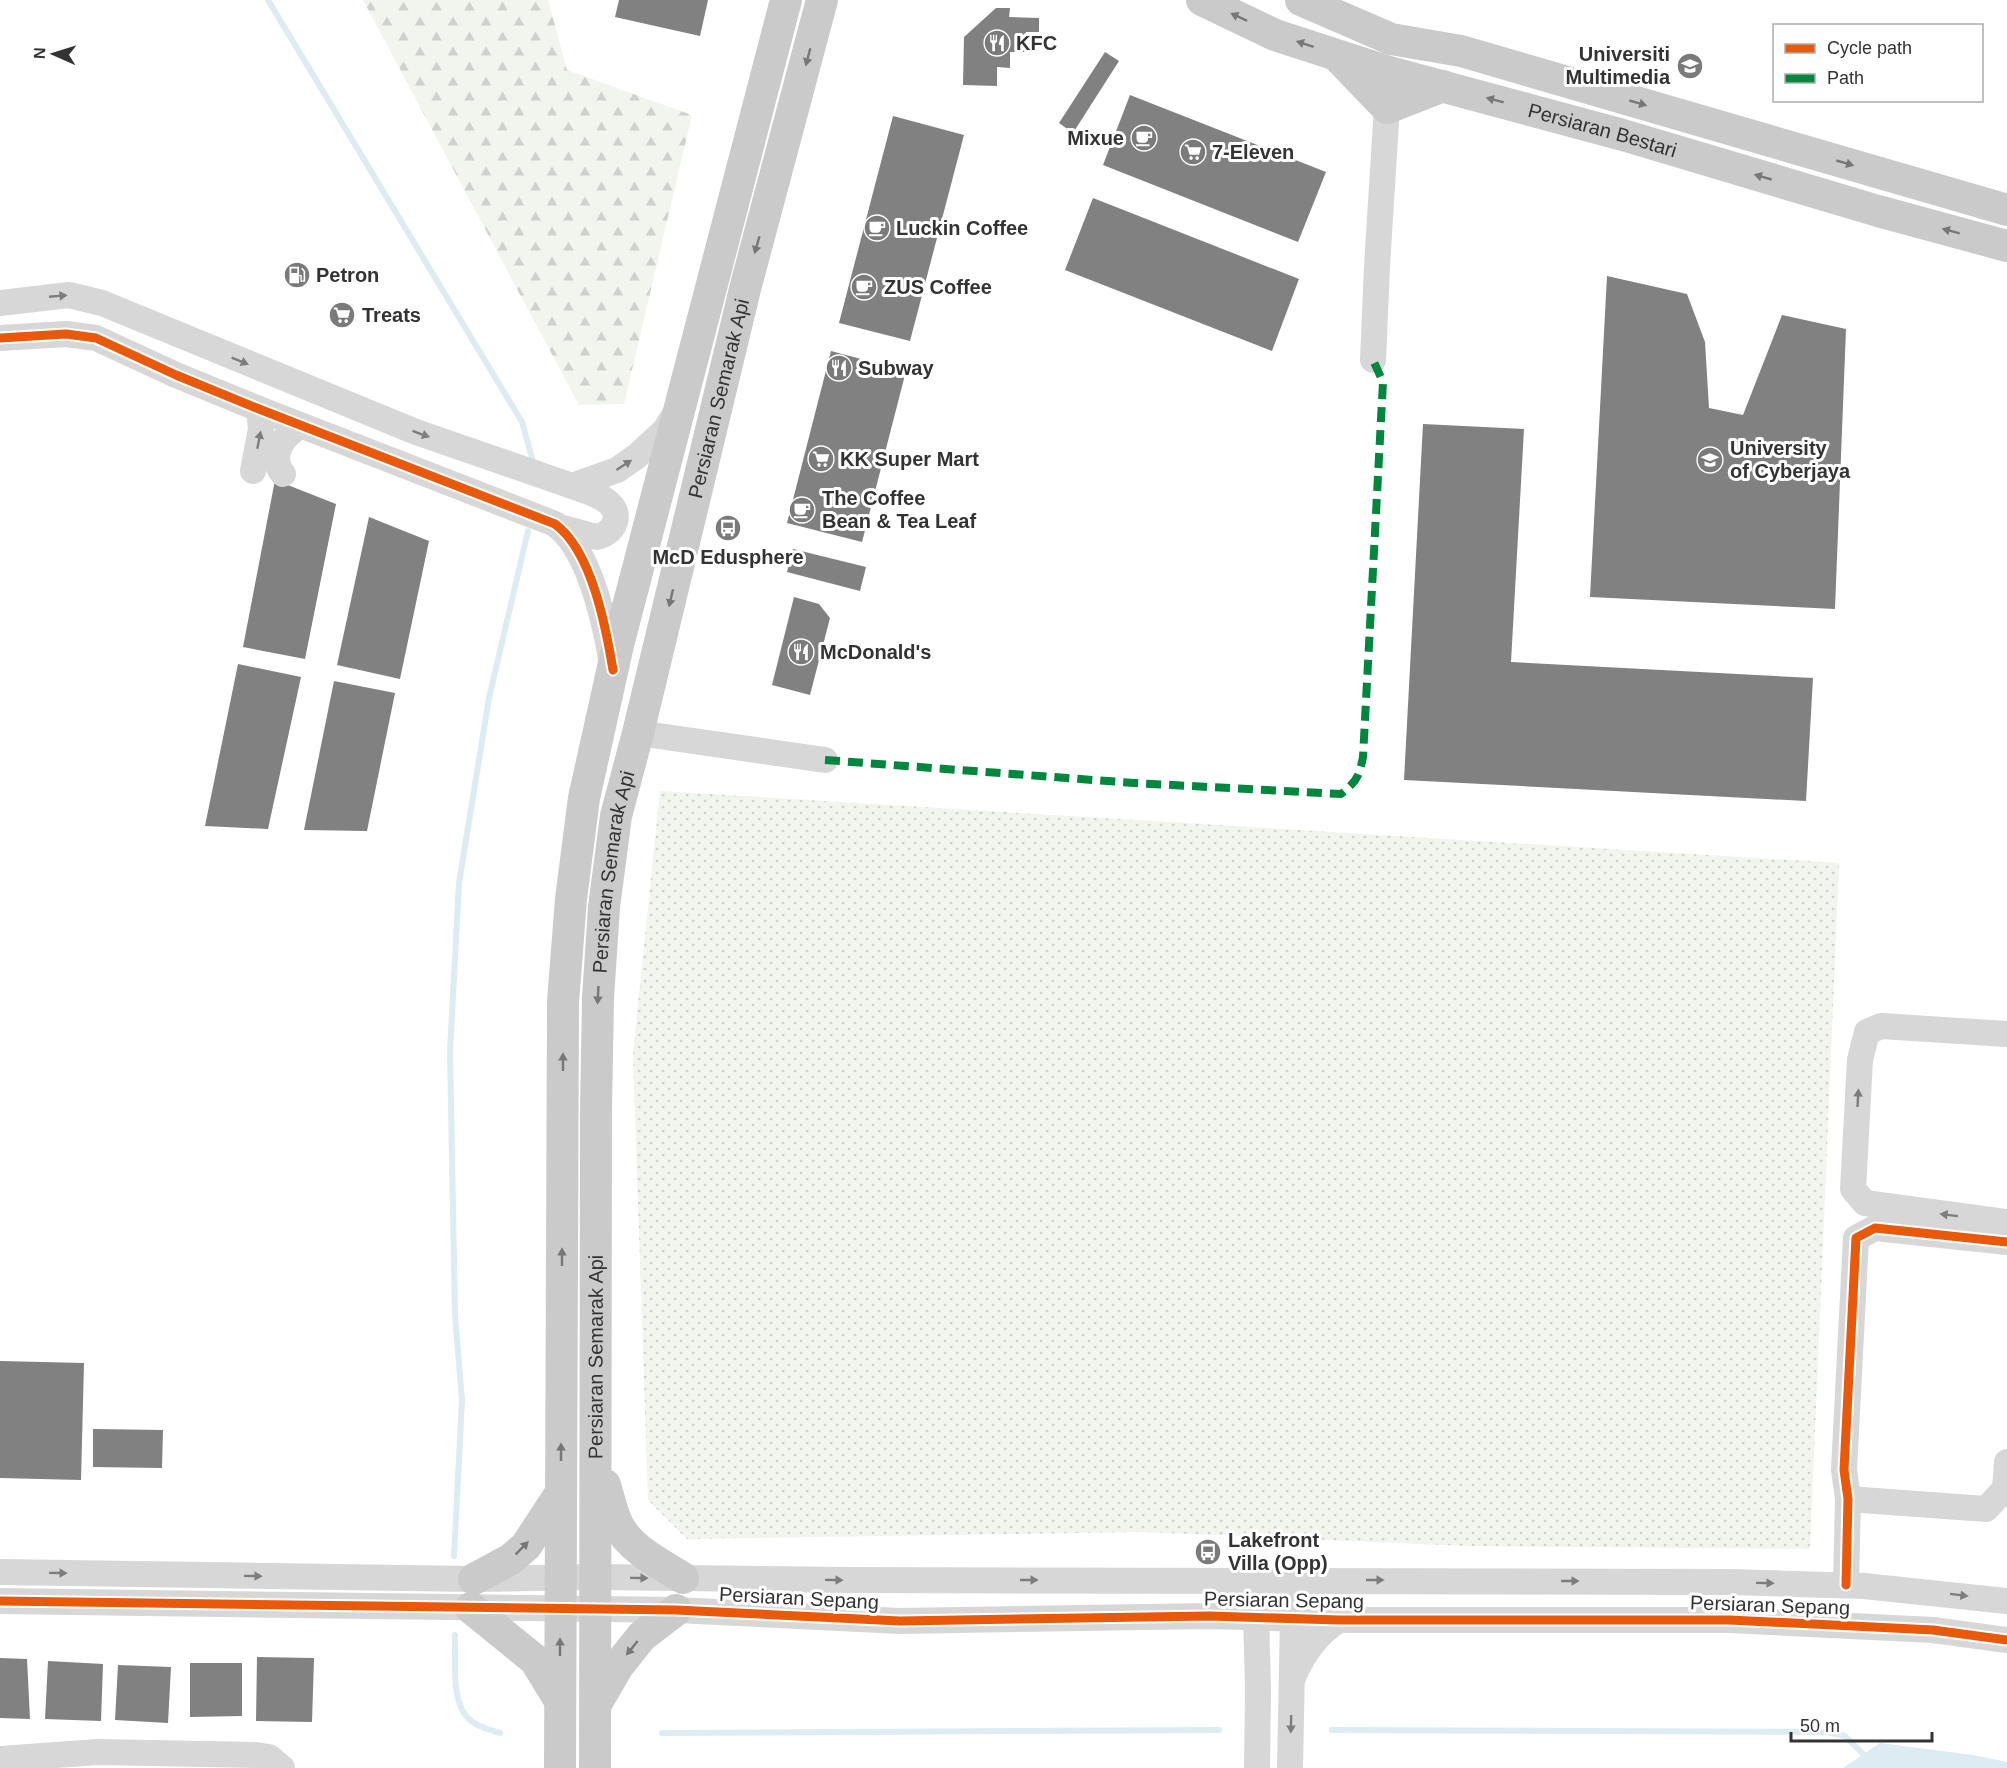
<svg xmlns="http://www.w3.org/2000/svg" width="2007" height="1768" font-family="Helvetica,sans-serif">
	<style>
		.green { fill: url(#green-dots) }
		.forest { fill: url(#forest-firs) }
		.water { fill: #ddebf3 }
		.lines { fill: none; stroke-linecap: round; stroke-linejoin: round }
		.stream { stroke: #ddebf3; stroke-width: 6 }
		.building { fill: #818181 }
		.minor { stroke: #d7d7d7; stroke-width: 26 }
		.major { stroke: #cacaca; stroke-width: 32 }
		.quiet { stroke: #00873e; stroke-width: 8; stroke-dasharray: 15 8; stroke-linecap: butt }
		.cycleway-casing { stroke: #fff; stroke-width: 13 }
		.cycleway { stroke: #e8590c; stroke-width: 9 }
		.oneway { fill: #777 }
		.oneway2 { fill: #7d7d7d }
		.labels { text-anchor: middle; stroke-width: 6; stroke-linejoin: round; paint-order: stroke }
		.poi-label { font-size: 20px; font-weight: bold; fill: #333; stroke: #fff; text-anchor: start }
		.street-label { font-size: 20px; fill: #333; stroke: #fff }
	</style>
	<defs>
		<pattern id="green-dots" width="8" height="8" patternUnits="userSpaceOnUse" patternTransform="scale(1.5)"><rect width="8" height="8" fill="#f1f5ed"/><path d="M2 2h.1M6 6h.1" fill="none" stroke="#cfd2cc" stroke-width="1.8" stroke-linecap="round"/></pattern>
		<pattern id="forest-firs" width="22" height="20" patternUnits="userSpaceOnUse" patternTransform="scale(1.5)"><rect width="22" height="20" fill="#f1f5ed"/><path d="M5 1l3.5 6h-7zM16 11l3.5 6h-7z" fill="#cfd2cc"/></pattern>
	</defs>
	<rect width="100%" height="100%" fill="#fff"/>
	<path class="green" d="M660,791L1839,863L1810,1549L1468,1546L1144,1532L687,1539L648,1500L633,1054Z"/>
	<path class="forest" d="M363,0H548L567,70L692,115L624,404L579,405Z"/>
	<path class="water" d="M1880,1743L1973,1755L2007,1762V1768H1843Z"/>
	<g class="lines">
		<g class="stream">
			<path d="M268,0L522,422L533,461"/>
			<path d="M454,1556L462,1400L455,1315L450,1052L459,883L489,698L528,531"/>
			<path d="M455,1635C456,1659 451,1692 464,1713C471,1725 487,1729 500,1733"/>
			<path d="M1332,1730L1827,1732L1845,1736L1863,1754"/>
			<path d="M662,1733L1219,1730"/>
		</g>
	</g>
	<g class="building">
		<path d="M619,0H708L700,36L615,17Z"/>
		<path d="M996,8H1010L1009,17L1039,18V32H1026V52H1010V68L997,67V86L963,85L964,37Z"/>
		<path d="M1105,52L1119,61L1073,133L1059,123Z"/>
		<path d="M1130,95L1326,172L1298,242L1103,165Z"/>
		<path d="M893,116L964,135L910,341L839,323Z"/>
		<path d="M1093,198L1299,279L1272,351L1065,270Z"/>
		<path d="M1607,276L1687,294L1705,342L1709,408L1743,415L1782,315L1846,329L1835,609L1590,597Z"/>
		<path d="M831,351L906,371L862,542L787,523Z"/>
		<path d="M1423,424L1524,429L1511,662L1813,678L1806,801L1404,780Z"/>
		<path d="M275,480L336,504L305,659L243,647Z"/>
		<path d="M369,517L429,541L400,679L337,665Z"/>
		<path d="M793,549L866,567L860,591L787,572Z"/>
		<path d="M794,597L819,604L830,618L810,695L772,685Z"/>
		<path d="M238,664L301,677L268,829L205,826Z"/>
		<path d="M334,681L395,693L367,831L304,830Z"/>
		<path d="M0,1361L84,1363L81,1480L0,1478Z"/>
		<path d="M93,1429L163,1430L162,1468L93,1467Z"/>
		<path d="M257,1657L314,1658L312,1722L256,1721Z"/>
		<path d="M0,1658L27,1659L30,1719L0,1718Z"/>
		<path d="M48,1661L103,1664L101,1721L45,1719Z"/>
		<path d="M190,1663H242V1716L190,1717Z"/>
		<path d="M118,1665L171,1667L168,1723L115,1720Z"/>
	</g>
	<g class="lines">
		<g class="minor">
			<path d="M0,303L69,295L102,303L416,432L572,486L617,470L637,456L665,430L677,411"/>
			<path d="M0,338L66,334L96,338L176,375L259,409L555,524C590,550 605,623 612,664"/>
			<path d="M1373,360L1377,266L1388,90"/>
			<path d="M253,471L261,429L259,409"/>
			<path d="M283,474C268,456 284,434 301,426"/>
			<path d="M559,527L597,537C605,535 612,530 615,522C621,499 587,492 572,486"/>
			<path d="M638,733L825,760"/>
			<path d="M2007,1034L1881,1026L1867,1032L1860,1060L1853,1189L1865,1203L2007,1222"/>
			<path d="M1848,1499L1986,1509L2005,1489L2007,1462"/>
			<path d="M0,1572L474,1579L595,1577L849,1580L1731,1582L1864,1586L2007,1601"/>
			<path d="M1255,1580L1258,1687L1257,1768"/>
			<path d="M1846,1585L1848,1499L1844,1470L1856,1238L1875,1228L2007,1242"/>
			<path d="M0,1601L676,1610L900,1621L1209,1616L1339,1620H1730L1933,1630L2007,1640"/>
			<path d="M1293,1677C1303,1654 1317,1633 1339,1620"/>
			<path d="M0,1759L98,1752L256,1755L269,1757L282,1768"/>
			<path d="M1290,1768L1293,1619L1291,1580"/>
		</g>
		<g class="major">
			<path id="s1" d="M1202,0L1275,35L1389,72L1623,135L1878,211L2007,246"/>
			<path d="M1301,0L1391,39L1461,51L2007,210"/>
			<path d="M1338,57L1387,108L1443,86"/>
			<path d="M605,1485C609,1498 612,1513 618,1525C631,1550 661,1564 683,1578"/>
			<path d="M474,1579L511,1559L526,1546L560,1494"/>
			<path d="M471,1608L535,1660L560,1701"/>
			<path d="M596,1704L618,1666L642,1636L676,1610"/>
			<path d="M560,1768L563,1002L571,899L584,798L618,645L786,0"/>
			<path id="s2" d="M595,1768L596,1110L598,998L604,907L616,816L638,733L745,289L822,0"/>
		</g>
		<path class="quiet" d="M825,760L1134,783L1341,794C1357,781 1359,777 1363,757L1383,382L1373,360"/>
		<defs>
			<g id="cycleway">
				<path d="M0,338L66,334L96,338L176,375L259,409L555,524C592,551 606,628 613,670"/>
				<path d="M1846,1585L1848,1499L1844,1470L1856,1238L1875,1228L2007,1242"/>
				<path d="M0,1601L676,1610L900,1621L1209,1616L1339,1620H1730L1933,1630L2007,1640"/>
			</g>
		</defs>
		<use href="#cycleway" class="cycleway-casing"/>
		<use href="#cycleway" class="cycleway"/>
	</g>
	<defs><path id="oneway-solid" d="M-6-.8H1V-3.2L6.5 0L1 3.2V.8H-6Z" transform="scale(1.5)"/></defs>
	<g class="oneway">
		<use href="#oneway-solid" transform="translate(1239 17) rotate(-155)"/>
		<use href="#oneway-solid" transform="translate(1305 44) rotate(-162)"/>
		<use href="#oneway-solid" transform="translate(808 57) rotate(105)"/>
		<use href="#oneway-solid" transform="translate(1495 100) rotate(-165)"/>
		<use href="#oneway-solid" transform="translate(1638 103) rotate(16)"/>
		<use href="#oneway-solid" transform="translate(1845 163) rotate(16)"/>
		<use href="#oneway-solid" transform="translate(1763 177) rotate(-164)"/>
		<use href="#oneway-solid" transform="translate(1951 231) rotate(-165)"/>
		<use href="#oneway-solid" transform="translate(757 245) rotate(106)"/>
		<use href="#oneway-solid" transform="translate(671 598) rotate(103)"/>
		<use href="#oneway-solid" transform="translate(598 995) rotate(93)"/>
		<use href="#oneway-solid" transform="translate(563 1062) rotate(-90)"/>
		<use href="#oneway-solid" transform="translate(562 1257) rotate(-90)"/>
		<use href="#oneway-solid" transform="translate(561 1452) rotate(-90)"/>
		<use href="#oneway-solid" transform="translate(522 1548) rotate(-45)"/>
		<use href="#oneway-solid" transform="translate(560 1647) rotate(-90)"/>
		<use href="#oneway-solid" transform="translate(632 1648) rotate(129)"/>
	</g>
	<g class="oneway2">
		<use href="#oneway-solid" transform="translate(58 296) rotate(-5)"/>
		<use href="#oneway-solid" transform="translate(240 361) rotate(22)"/>
		<use href="#oneway-solid" transform="translate(421 434) rotate(20)"/>
		<use href="#oneway-solid" transform="translate(259 440) rotate(-79)"/>
		<use href="#oneway-solid" transform="translate(624 465) rotate(-33)"/>
		<use href="#oneway-solid" transform="translate(1858 1098) rotate(-87)"/>
		<use href="#oneway-solid" transform="translate(1949 1215) rotate(-173)"/>
		<use href="#oneway-solid" transform="translate(58 1573) rotate(1)"/>
		<use href="#oneway-solid" transform="translate(253 1576) rotate(1)"/>
		<use href="#oneway-solid" transform="translate(639 1578) rotate(1)"/>
		<use href="#oneway-solid" transform="translate(834 1580) rotate(1)"/>
		<use href="#oneway-solid" transform="translate(1029 1580)"/>
		<use href="#oneway-solid" transform="translate(1375 1580)"/>
		<use href="#oneway-solid" transform="translate(1570 1581)"/>
		<use href="#oneway-solid" transform="translate(1765 1583) rotate(1)"/>
		<use href="#oneway-solid" transform="translate(1959 1595) rotate(7)"/>
		<use href="#oneway-solid" transform="translate(1291 1724) rotate(91)"/>
	</g>
	<defs>
		<symbol id="restaurant-disc" viewBox="-11 -11 22 22"><circle r="9.5" fill="#7a7a7a" stroke="#fff"/><path d="M-5-6h1v4h1v-4h1v4h1v-4h1v5L-1.5 .5V6h-2V.5L-5-1ZM5-6V6H3V1.5H1.5Q1.5-4 5-6Z" fill="#fff"/></symbol>
		<symbol id="university-disc" viewBox="-11 -11 22 22"><circle r="9.5" fill="#7a7a7a" stroke="#fff"/><path d="M0-5L7-2L0 1L-7-2ZM-4 1L0 2.5L4 1V4Q0 6-4 4Z" fill="#fff"/></symbol>
		<symbol id="cafe-disc" viewBox="-11 -11 22 22"><circle r="9.5" fill="#7a7a7a" stroke="#fff"/><path d="M-5.5-4.5H6V0H3Q3 3.5 0 3.5H-2.5Q-5.5 3.5-5.5 0ZM3-3.2v2h1.7v-2ZM-6 4.5H4V6H-6Z" fill="#fff"/></symbol>
		<symbol id="supermarket-disc" viewBox="-11 -11 22 22"><circle r="9.5" fill="#7a7a7a" stroke="#fff"/><path d="M-6-5.5h2.5l.6 2H6L4.5 2H-2.5L-4.4-4H-6ZM-1.5 3.2a1.3 1.3 0 1 0 .1 0ZM3 3.2a1.3 1.3 0 1 0 .1 0Z" fill="#fff"/></symbol>
		<symbol id="fuel-disc" viewBox="-11 -11 22 22"><circle r="9.5" fill="#7a7a7a" stroke="#fff"/><path d="M-5.5-6h7V0h2V4h1.3V-2.5L3-4.5l.8-.8L6-3V5H2.5V1h-1V6h-7ZM-4.2-4.7v3.2H.2V-4.7Z" fill="#fff"/></symbol>
		<symbol id="bus-disc" viewBox="-11 -11 22 22"><circle r="9.5" fill="#7a7a7a" stroke="#fff"/><path d="M-5-6H5V4H4V6H2V4H-2V6H-4V4H-5ZM-3.5-4V0h7V-4ZM-3.5 1.2v1.5H-2V1.2ZM2 1.2v1.5H3.5V1.2Z" fill="#fff"/></symbol>
	</defs>
	<g fill-rule="evenodd">
		<use href="#restaurant-disc" x="982" y="28" width="30" height="30"/>
		<use href="#university-disc" x="1675" y="51" width="30" height="30"/>
		<use href="#cafe-disc" x="1129" y="123" width="30" height="30"/>
		<use href="#supermarket-disc" x="1178" y="137" width="30" height="30"/>
		<use href="#cafe-disc" x="862" y="213" width="30" height="30"/>
		<use href="#fuel-disc" x="282" y="260" width="30" height="30"/>
		<use href="#cafe-disc" x="849" y="272" width="30" height="30"/>
		<use href="#supermarket-disc" x="327" y="300" width="30" height="30"/>
		<use href="#restaurant-disc" x="824" y="353" width="30" height="30"/>
		<use href="#supermarket-disc" x="806" y="444" width="30" height="30"/>
		<use href="#university-disc" x="1695" y="445" width="30" height="30"/>
		<use href="#cafe-disc" x="787" y="495" width="30" height="30"/>
		<use href="#bus-disc" x="713" y="513" width="30" height="30"/>
		<use href="#restaurant-disc" x="786" y="637" width="30" height="30"/>
		<use href="#bus-disc" x="1193" y="1537" width="30" height="30"/>
	</g>
	<g class="labels">
		<g class="poi-label">
			<text x="1016" y="50">KFC</text>
			<text x="1670" y="61" text-anchor="end">Universiti<tspan x="1670" dy="23">Multimedia</tspan></text>
			<text x="1124" y="145" text-anchor="end">Mixue</text>
			<text x="1212" y="159">7-Eleven</text>
			<text x="896" y="235">Luckin Coffee</text>
			<text x="316" y="282">Petron</text>
			<text x="884" y="294">ZUS Coffee</text>
			<text x="362" y="322">Treats</text>
			<text x="858" y="375">Subway</text>
			<text x="1730" y="455">University<tspan x="1730" dy="23">of Cyberjaya</tspan></text>
			<text x="840" y="466">KK Super Mart</text>
			<text x="822" y="505">The Coffee<tspan x="822" dy="23">Bean &amp; Tea Leaf</tspan></text>
			<text x="728" y="564" text-anchor="middle">McD Edusphere</text>
			<text x="820" y="659">McDonald's</text>
			<text x="1228" y="1547">Lakefront<tspan x="1228" dy="23">Villa (Opp)</tspan></text>
		</g>
		<g class="street-label">
			<text dy="7" stroke="none"><textPath href="#s1" startOffset="422">Persiaran Bestari</textPath></text>
			<text dy="7" stroke="none"><textPath href="#s2" startOffset="1383">Persiaran Semarak Api</textPath></text>
			<text dy="7" stroke="none"><textPath href="#s2" startOffset="897">Persiaran Semarak Api</textPath></text>
			<text dy="7" stroke="none"><textPath href="#s2" startOffset="411">Persiaran Semarak Api</textPath></text>
			<text transform="translate(799 1598) rotate(3)" y="7">Persiaran Sepang</text>
			<text transform="translate(1284 1600) rotate(1)" y="7">Persiaran Sepang</text>
			<text transform="translate(1770 1605) rotate(2)" y="7">Persiaran Sepang</text>
		</g>
	</g>
	<rect x="1773" y="24" width="210" height="78" fill="#ffffff" stroke="#adadad" stroke-width="1.5"/>
	<rect x="1785" y="44" width="30" height="9" fill="#e8590c" stroke="#adadad" stroke-width="1.5"/>
	<text x="1827" y="54" font-size="18" fill="#333333">Cycle path</text>
	<rect x="1785" y="74" width="30" height="9" fill="#00873e" stroke="#adadad" stroke-width="1.5"/>
	<text x="1827" y="84" font-size="18" fill="#333333">Path</text>
	<g transform="translate(54 54) rotate(273)" stroke="#ffffff" stroke-width="4.5" paint-order="stroke">
	<path d="M0-4.5L10 22L0 15L-10 22Z" fill="#333333"/>
	<text y="-9" font-size="16" font-weight="bold" text-anchor="middle" fill="#333333">N</text>
	</g>
	<path d="M1791 1732v9h141v-9" fill="none" stroke="#333333" stroke-width="3"/>
	<text x="1800" y="1732" font-size="18" fill="#333333" stroke="#ffffff" stroke-width="4.5" paint-order="stroke">50 m</text>
</svg>
